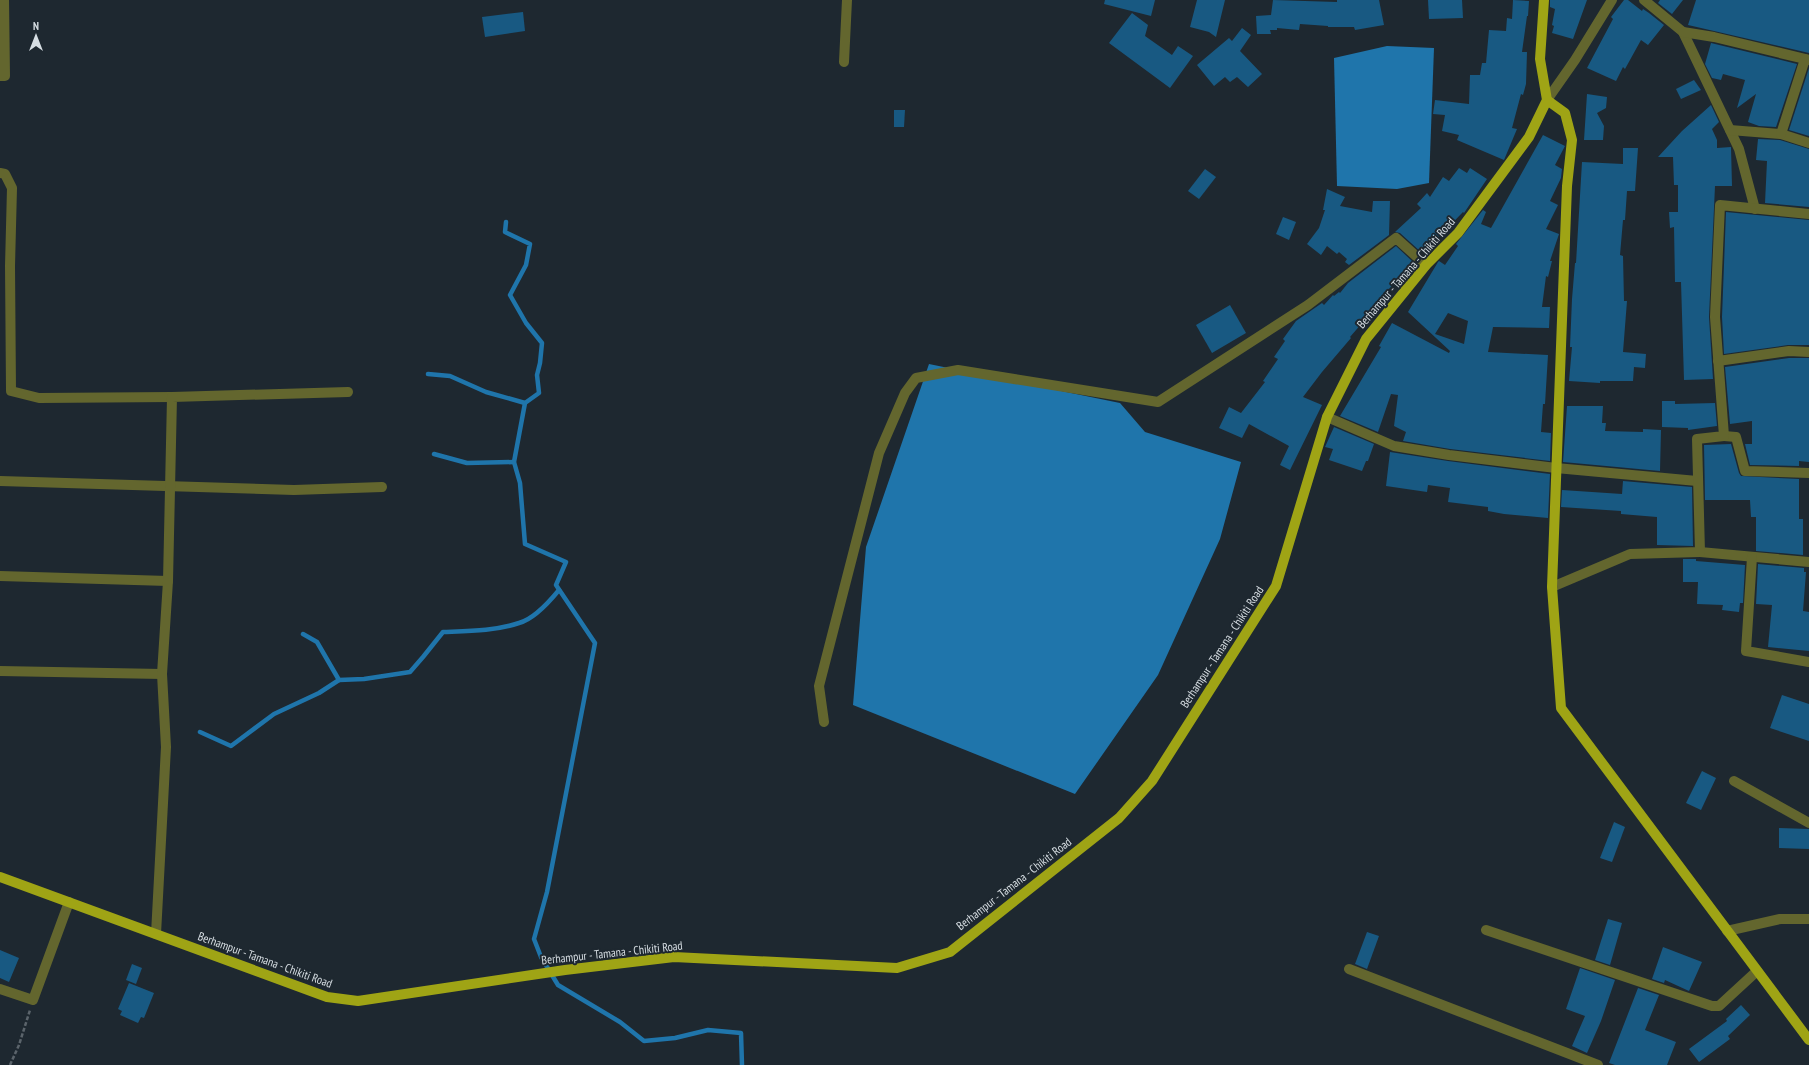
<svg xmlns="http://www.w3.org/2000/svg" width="1809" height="1065" font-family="'PT Sans Narrow',sans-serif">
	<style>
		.water { fill: #1f75ab }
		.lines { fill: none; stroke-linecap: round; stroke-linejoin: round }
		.stream { stroke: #1f75ab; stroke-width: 4.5 }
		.building { fill: #185982; fill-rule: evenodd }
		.path { stroke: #5b646b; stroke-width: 2.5; stroke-dasharray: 4 2; stroke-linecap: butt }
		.street { stroke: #63662e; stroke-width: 10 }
		.primary { stroke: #9fa415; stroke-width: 10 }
		.labels { text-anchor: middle; stroke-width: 4; stroke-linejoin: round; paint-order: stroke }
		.street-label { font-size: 12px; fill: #d6dde2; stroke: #1e2830 }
	</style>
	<rect width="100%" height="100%" fill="#1e2830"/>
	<g class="water">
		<path d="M1387,46L1434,48L1429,183L1397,189L1337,186L1334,58Z"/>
		<path d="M929,364L1120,403L1145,432L1241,462L1220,539L1158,675L1075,794L853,705L866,547Z"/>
	</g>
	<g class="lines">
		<g class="stream">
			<path d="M506,222L505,232L530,244L526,265L510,295L526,323L542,343L540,363L537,375L539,393L525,403L514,462L520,483L525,544L566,562L556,585L595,643L547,892L534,939L541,957L558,985L620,1022L644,1041L675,1038L708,1030L741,1033L742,1065"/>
			<path d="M428,374L450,376L486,392L525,403"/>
			<path d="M434,454L467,463L514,462"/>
			<path d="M303,634L317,642L339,680L364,679L410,672L423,657L443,632C468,631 495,631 519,623C534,619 550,601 559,590"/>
			<path d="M200,732L231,746L274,714L319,693L339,680"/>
		</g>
	</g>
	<g class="building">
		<path d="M1105,0H1155L1151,16L1104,4Z"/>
		<path d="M1197,0H1225L1216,37L1209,32L1190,27Z"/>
		<path d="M1273,0L1337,2V0H1379L1384,25L1355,30L1354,27H1328V26L1300,24L1299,30L1277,28V30H1270L1271,34H1257L1256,16L1271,15Z"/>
		<path d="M1428,0H1462L1463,18L1429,19Z"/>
		<path d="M1513,0L1529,1L1528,16H1527L1522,52H1527L1526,84L1523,95L1521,94L1512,128L1517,129L1504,160L1457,140L1459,135L1442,131L1445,115L1433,114L1435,100L1469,104L1470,75H1480L1482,63H1486L1489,30L1506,31L1507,18L1512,19Z"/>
		<path d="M1550,0H1587L1573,39L1552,33L1554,26L1552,25L1555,9L1550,7Z"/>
		<path d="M1624,0H1628L1642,11L1643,9L1649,13L1664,25L1648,45L1641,40L1625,69L1623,67L1616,81L1587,68L1613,19L1611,17Z"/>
		<path d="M1660,0H1683L1672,14L1658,3Z"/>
		<path d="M1696,0H1809V53L1688,25Z"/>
		<path d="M523,12L525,31L485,37L482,17Z"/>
		<path d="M1132,13L1148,25L1145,36L1172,55L1178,46L1193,56L1170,88L1109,43Z"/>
		<path d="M1242,28L1251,35L1240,51L1262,74L1248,87L1237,77L1230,82L1225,77L1214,86L1197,65L1229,38L1232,41Z"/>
		<path d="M1711,43L1797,64L1776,127L1759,126L1748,122L1756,94L1737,108L1745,80L1723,74L1721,80L1712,78L1705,64Z"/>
		<path d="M1809,68V136L1789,130Z"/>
		<path d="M1694,80L1701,90L1681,99L1676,89Z"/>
		<path d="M1587,94L1607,97L1606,108L1597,113L1604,126L1603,140H1584Z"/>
		<path d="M1711,105L1719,122L1712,129L1717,140V148L1731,147L1732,186H1715L1709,317L1713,379L1684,380L1681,282H1675L1674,227L1670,228L1669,212H1678V185H1674L1673,157H1658L1682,131Z"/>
		<path d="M894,110H905L904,127H894Z"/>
		<path d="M1543,135L1565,146L1555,165L1562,169L1561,178L1550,201L1558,205L1546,229L1559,234L1550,261H1552L1548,277L1546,276L1542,307H1550L1549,328L1493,327L1488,352L1548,355L1545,404H1543L1541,432L1551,433L1550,461L1450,449L1403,441L1406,432L1394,426L1398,395L1391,394L1378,432L1340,416L1381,347L1379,346L1392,323L1449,353L1450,351L1408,312L1438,262L1439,261L1445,265L1458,246L1456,244L1483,210L1486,212L1481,224L1491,228ZM1448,313L1468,321L1464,344L1435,334Z"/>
		<path d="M1758,139L1780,140L1809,149V207L1765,203L1767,161L1756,160Z"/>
		<path d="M1623,148H1638L1635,191H1627L1625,220H1623L1620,255L1623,256L1624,301H1627L1623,352L1646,354L1645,368L1634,367L1633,381H1600V383L1569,381L1572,347H1570L1572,299L1575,263H1576L1582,162L1623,164Z"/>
		<path d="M1459,168L1467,173L1470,168L1487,179L1464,213L1463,212L1428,248L1426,246L1421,252L1400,233L1395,232L1421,208L1417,204L1427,193L1430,197L1443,177L1449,181Z"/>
		<path d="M1205,169L1216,177L1199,199L1188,191Z"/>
		<path d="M1327,189L1345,197L1340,206L1372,212L1373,201H1390L1389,235L1349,265L1345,262L1347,259L1339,252L1337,254L1327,246L1321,255L1307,244L1319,228L1325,210H1323Z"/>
		<path d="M1726,212L1809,220V345H1788L1724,354L1722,317Z"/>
		<path d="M1283,217L1296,222L1289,240L1276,234Z"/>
		<path d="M1396,246L1413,262L1371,309L1369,315L1350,337L1351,338L1322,372L1303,397L1322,405L1290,470L1280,465L1289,446L1249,424L1242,438L1219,428L1229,407L1241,413L1265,382L1263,381L1278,359L1274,357L1285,341L1283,339L1296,321L1322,303L1324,305L1333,295L1334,296L1339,292L1340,293L1348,283Z"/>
		<path d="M1230,305L1246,333L1212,353L1196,325Z"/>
		<path d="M1789,358H1809V462L1799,461V466L1750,465L1745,444H1752V421L1730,424L1725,367Z"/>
		<path d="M1662,401H1675V404L1715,403L1717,426L1688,430V428L1662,427Z"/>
		<path d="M1567,406H1603L1602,423H1606L1605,431L1643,432V429L1661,430L1660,471L1563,462Z"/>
		<path d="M1334,427L1374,444L1368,461H1366L1362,471L1329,460L1333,449L1325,447Z"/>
		<path d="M1731,444L1739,473L1741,476L1799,479V519H1803V555L1756,551V517H1751L1750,500H1705L1704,445Z"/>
		<path d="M1390,452L1448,461L1550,474L1548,518L1504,514L1488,511V507L1448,502L1450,488L1428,485L1427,492L1386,486Z"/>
		<path d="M1623,481L1692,487L1693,546L1657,545V517L1621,514V511L1561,507L1562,490L1622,494Z"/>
		<path d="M1683,559H1696V561L1745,565L1743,603H1740L1739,612L1722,610L1723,605L1697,604L1698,582H1683Z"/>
		<path d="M1758,564L1804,568V572H1806L1803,611L1809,612V651L1768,647L1772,605L1756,604Z"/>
		<path d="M1782,695L1809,704V741L1770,728Z"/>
		<path d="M1702,771L1716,778L1701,810L1686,803Z"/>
		<path d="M1614,822L1625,827L1612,862L1600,858Z"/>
		<path d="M1779,828L1809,829V849L1779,848Z"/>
		<path d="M1608,919L1622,923L1610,965L1595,960Z"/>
		<path d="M1367,932L1379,936L1367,969L1355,964Z"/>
		<path d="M1663,947L1702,962L1689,991L1665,980L1664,983L1652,979Z"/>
		<path d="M0,950L19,958L9,982L0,978Z"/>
		<path d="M132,964L142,968L136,984L126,980Z"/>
		<path d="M1580,968L1615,980L1601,1021L1587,1053L1572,1046L1585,1016L1566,1009Z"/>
		<path d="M129,983L154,993L144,1018L141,1017L138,1023L120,1015L122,1011L118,1009Z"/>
		<path d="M1638,988L1659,995L1645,1030L1676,1042L1667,1065H1615L1609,1063Z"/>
		<path d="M1741,1005L1750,1015L1728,1036L1730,1039L1699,1062L1689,1049L1727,1021L1726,1019Z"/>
	</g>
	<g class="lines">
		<path class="path" d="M10,1065L19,1045L30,1010"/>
		<g class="street">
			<path d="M1644,0L1683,32L1739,149L1755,209"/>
			<path d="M1683,32L1714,37L1809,60"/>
			<path d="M844,62L847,0"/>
			<path d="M0,76H5L4,0"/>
			<path d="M1547,100L1575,60L1612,0"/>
			<path d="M1730,130L1781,134L1809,143"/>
			<path d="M1781,134L1805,59"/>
			<path d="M0,173L5,174L12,188L10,266L11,391L39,398L172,397"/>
			<path d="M1718,361L1789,351L1809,352"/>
			<path d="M1327,417L1394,446L1449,455L1556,468L1697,481"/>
			<path d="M1724,436L1736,437L1745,471L1809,473"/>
			<path d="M0,481L294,490L382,487"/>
			<path d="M1700,552L1809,562"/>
			<path d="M1752,557L1746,651L1809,662"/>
			<path d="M0,576L168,581"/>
			<path d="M1552,587L1630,554L1700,552L1697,439L1724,436L1715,317L1720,205L1809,214"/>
			<path d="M0,671L162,674"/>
			<path d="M824,722L819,686L879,453L905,393L916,378L958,370L1158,402L1308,305L1396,238L1426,265"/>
			<path d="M1734,781L1809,823"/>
			<path d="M1486,930L1712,1006H1719L1757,971"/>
			<path d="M1727,931L1780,919H1809"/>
			<path d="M156,934L166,747L162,674L168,581L172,397L348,392"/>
			<path d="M1349,969L1598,1065"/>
			<path d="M0,989L33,1000L69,902"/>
		</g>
		<g class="primary">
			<path d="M1547,100L1565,113L1572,140L1567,186L1552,587L1561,708L1809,1040"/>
			<path d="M0,877L327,997L358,1001L565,970L674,957L897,968L950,952L1119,818L1152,781L1276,586L1327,417L1366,339L1426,265L1458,233L1529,137L1547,100L1540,59L1544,0"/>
		</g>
	</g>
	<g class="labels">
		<g class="street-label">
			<text transform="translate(1406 273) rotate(-49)" y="4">Berhampur - Tamana - Chikiti Road</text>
			<text transform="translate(1222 647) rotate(-57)" y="4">Berhampur - Tamana - Chikiti Road</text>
			<text transform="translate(1014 884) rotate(-38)" y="4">Berhampur - Tamana - Chikiti Road</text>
			<text transform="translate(612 953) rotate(-6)" y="4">Berhampur - Tamana - Chikiti Road</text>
			<text transform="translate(265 960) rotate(20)" y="4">Berhampur - Tamana - Chikiti Road</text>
		</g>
	</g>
	<g transform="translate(36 36)" stroke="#1e2830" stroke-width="3" paint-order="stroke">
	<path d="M0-3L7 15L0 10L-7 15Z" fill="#d6dde2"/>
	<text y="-6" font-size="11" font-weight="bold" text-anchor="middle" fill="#d6dde2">N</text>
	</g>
</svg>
